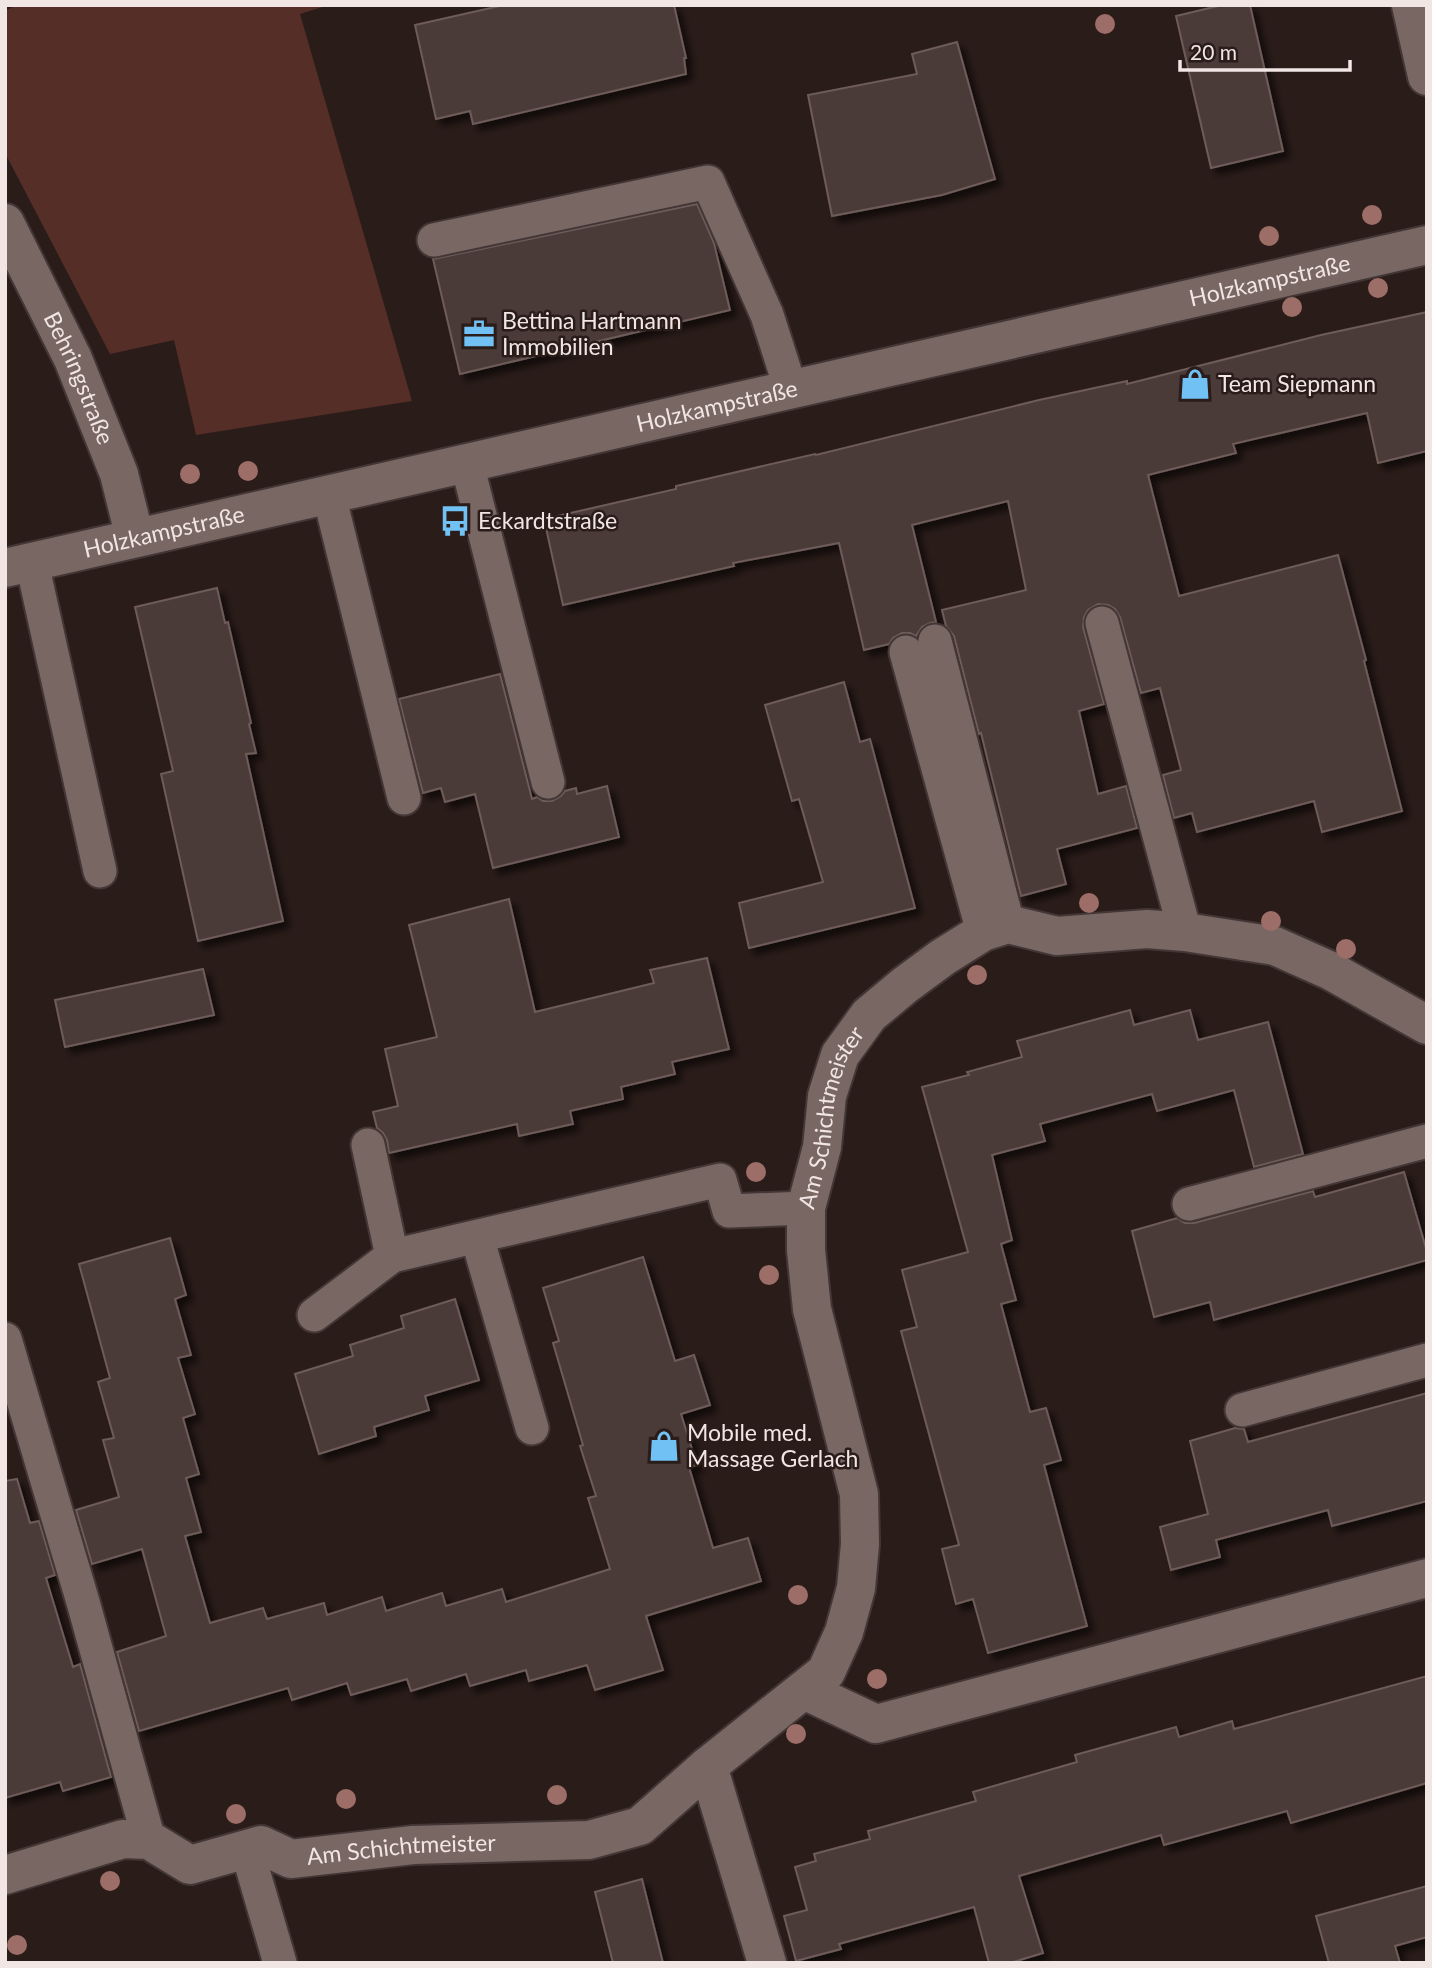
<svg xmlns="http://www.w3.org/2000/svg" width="1432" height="1968" font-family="Lato,sans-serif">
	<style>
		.green { fill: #552e28 }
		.building { fill: #4c3b39; stroke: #6d5b58; stroke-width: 2; filter: url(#shadow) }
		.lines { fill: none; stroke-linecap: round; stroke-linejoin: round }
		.service-casing { stroke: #433736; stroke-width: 37 }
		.minor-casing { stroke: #433736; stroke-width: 42 }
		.service { stroke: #796764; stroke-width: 33 }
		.minor { stroke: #796764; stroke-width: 38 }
		.tree { fill: #9d6e67 }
		.labels { text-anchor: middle; stroke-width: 5; stroke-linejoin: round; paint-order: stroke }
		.street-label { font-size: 23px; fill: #f1e6e4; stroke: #2a1c19 }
		.poi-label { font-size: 23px; fill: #f1e6e4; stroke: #2a1c19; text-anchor: start }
	</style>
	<defs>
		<filter id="shadow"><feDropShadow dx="6" dy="6" stdDeviation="3.5" flood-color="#0009"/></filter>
	</defs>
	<rect width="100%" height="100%" fill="#2a1c19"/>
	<path class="green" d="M16,5H329L300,14L412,401L196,435L174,340L110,354L5,153V11Z"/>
	<g class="building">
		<path d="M504,5H674L686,58H684L686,74L473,124L470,111L436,119L415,25Z"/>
		<path d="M1222,5H1250L1283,151L1211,168L1176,16Z"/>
		<path d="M957,42L995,179L942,195L832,216L808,95L917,74L912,54Z"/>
		<path d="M697,204L714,243L730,310L460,374L433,259Z"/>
		<path d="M1427,312V451L1378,463L1367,413L1233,444L1236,453L1148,475L1179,596L1338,555L1366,660L1364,661L1402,811L1322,832L1314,801L1197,832L1192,813L1174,818L1163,775L1181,770L1160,688L1141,693L1120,617L1115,609L1108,605L1098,604L1088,610L1084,617L1083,627L1104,704L1079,711L1098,794L1126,786L1137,828L1057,849L1066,884L1021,896L981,733L979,734L954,636L946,626L942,610L1026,590L1008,501L912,525L936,622L930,623L922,627L916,636L910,633H902L893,638L889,644L864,650L839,543L733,563L734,566L563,605L544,519L676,489V486L815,454L816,455L1039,400L1127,381V384L1321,335Z"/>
		<path d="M217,588L225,623L228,622L251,723L249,724L256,753L246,754L283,921L198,941L161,774L173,771L135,607Z"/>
		<path d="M500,674L532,799L537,797L543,801H552L561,796L565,791L576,788L577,794L607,786L619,837L493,868L475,794L445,802L441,788L423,793L399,699Z"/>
		<path d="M844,682L860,742L870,739L915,908L749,948L739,903L823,882L799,799L792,801L765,705Z"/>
		<path d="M509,899L535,1012L654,983L650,970L707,958L729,1049L672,1062L675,1074L621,1087L623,1099L570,1111L573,1124L519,1136L517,1124L389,1153L387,1140L383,1133L377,1128L373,1112L398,1106L385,1049L437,1037L409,925Z"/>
		<path d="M203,969L214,1015L65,1047L55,1000Z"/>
		<path d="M1130,1010L1134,1025L1190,1010L1198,1040L1268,1022L1303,1154L1254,1167L1234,1090L1157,1111L1152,1094L1040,1124L1045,1141L992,1155L1012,1240L1001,1244L1016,1300L1001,1304L1030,1412L1046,1408L1061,1460L1044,1465L1087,1626L988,1653L973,1599L956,1604L942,1549L959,1545L901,1331L917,1327L902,1270L968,1252L922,1087L969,1075L967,1072L1022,1057L1017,1041Z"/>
		<path d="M1404,1172L1427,1252V1260L1214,1320L1210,1302L1154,1317L1132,1231L1177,1218L1185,1223H1194L1313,1191L1315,1197Z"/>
		<path d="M170,1238L186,1295L175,1299L191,1355L178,1358L195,1414L183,1418L199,1474L186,1478L201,1532L185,1536L210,1623L263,1608L267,1619L324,1603L327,1615L382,1597L386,1611L442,1593L446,1606L502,1589L506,1602L610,1569L588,1498L596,1496L580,1446L583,1445L553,1343L559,1341L543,1288L643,1257L675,1361L694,1355L710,1405L681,1414L697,1465L689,1467L713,1548L748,1538L761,1581L646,1616L663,1670L595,1690L587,1665L529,1681L526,1670L470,1686L466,1674L411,1691L407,1679L351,1695L347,1683L292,1700L288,1688L139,1731L117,1652L166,1636L142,1549L92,1564L76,1510L119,1497L103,1440L114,1438L98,1382L110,1378L79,1264Z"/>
		<path d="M455,1299L479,1380L425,1396L429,1410L374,1427L376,1436L319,1454L295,1374L353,1356L350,1345L404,1328L401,1316Z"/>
		<path d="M1427,1393V1501L1332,1526L1328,1510L1216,1540L1220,1557L1171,1570L1160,1527L1208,1514L1190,1441L1235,1428L1244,1429L1248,1442Z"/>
		<path d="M17,1479L30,1523L39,1521L55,1575L46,1578L73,1667L80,1664L111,1777L63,1791L60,1782L5,1798V1481Z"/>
		<path d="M1427,1676V1783L1291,1823L1287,1811L1164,1845L1161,1835L1019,1876L1043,1953L1010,1963H989L974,1907L839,1944L841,1949L796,1961L784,1916L807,1910L795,1867L816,1861L814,1854L870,1839L868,1831L976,1801L973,1792L1077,1762L1075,1755L1176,1727L1179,1737L1232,1721L1234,1729Z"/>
		<path d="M642,1879L663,1963H613L595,1892Z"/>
		<path d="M1427,1886V1937L1395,1946L1400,1963H1329L1316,1916Z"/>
	</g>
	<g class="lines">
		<defs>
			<g id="service">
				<path d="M434,240L708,182L767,315L791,390"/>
				<path d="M467,464L548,782"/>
				<path d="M329,495L404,798"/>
				<path d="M32,563L100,871"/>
				<path d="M1102,623L1185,932"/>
				<path d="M935,641L1008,924"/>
				<path d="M906,652L983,932"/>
				<path d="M368,1145L392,1256L720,1180L729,1211L806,1208"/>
				<path d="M1189,1204L1427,1141"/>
				<path d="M477,1237L532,1428"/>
				<path d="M314,1315L392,1256"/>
				<path d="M5,1339L83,1602L149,1840"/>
				<path d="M1242,1410L1427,1360"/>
				<path d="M247,1850L280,1963"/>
			</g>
			<g id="minor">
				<path d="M1411,5L1427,76"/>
				<path id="s1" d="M5,223L73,359L119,474L135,538"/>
				<path id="s2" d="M5,568L1427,245"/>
				<path d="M804,1690L876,1724L1427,1578"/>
				<path d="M708,1766L767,1963"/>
				<path id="s3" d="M5,1875L123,1839L149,1840L190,1865L261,1845L291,1859L413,1845L589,1840L640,1826L708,1766L826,1672L844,1632L856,1588L860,1544L859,1494L812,1309L806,1250V1208L822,1147L827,1096L840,1055L869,1015L905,985L943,957L983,932L1008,924L1057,936L1147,929L1185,932L1275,946L1331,971L1427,1025"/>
			</g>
		</defs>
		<use href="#service" class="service-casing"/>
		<use href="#minor" class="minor-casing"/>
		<use href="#service" class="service"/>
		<use href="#minor" class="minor"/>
	</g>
	<g class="tree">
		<circle cx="1105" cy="24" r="10"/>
		<circle cx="1372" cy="215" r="10"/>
		<circle cx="1269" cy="236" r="10"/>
		<circle cx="1378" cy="288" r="10"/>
		<circle cx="1292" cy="307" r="10"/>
		<circle cx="248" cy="471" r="10"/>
		<circle cx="190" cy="474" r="10"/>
		<circle cx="1089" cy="903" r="10"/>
		<circle cx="1271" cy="921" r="10"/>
		<circle cx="1346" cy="949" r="10"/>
		<circle cx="977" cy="975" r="10"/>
		<circle cx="756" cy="1172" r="10"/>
		<circle cx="769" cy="1275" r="10"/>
		<circle cx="798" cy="1595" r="10"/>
		<circle cx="877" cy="1679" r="10"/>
		<circle cx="796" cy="1734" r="10"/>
		<circle cx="557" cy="1795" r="10"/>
		<circle cx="346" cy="1799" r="10"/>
		<circle cx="236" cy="1814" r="10"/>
		<circle cx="110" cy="1881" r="10"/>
		<circle cx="17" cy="1945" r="10"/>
	</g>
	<defs>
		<symbol id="office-bare" viewBox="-9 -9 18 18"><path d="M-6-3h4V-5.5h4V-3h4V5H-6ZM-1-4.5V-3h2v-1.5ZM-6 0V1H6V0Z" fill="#72c1f5" stroke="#2a1c19" stroke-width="2.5" paint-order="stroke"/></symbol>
		<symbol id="shop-bare" viewBox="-9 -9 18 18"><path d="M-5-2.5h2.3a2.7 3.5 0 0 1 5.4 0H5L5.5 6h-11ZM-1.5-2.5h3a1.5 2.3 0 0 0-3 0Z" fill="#72c1f5" stroke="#2a1c19" stroke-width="2.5" paint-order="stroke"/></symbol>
		<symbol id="bus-bare" viewBox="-9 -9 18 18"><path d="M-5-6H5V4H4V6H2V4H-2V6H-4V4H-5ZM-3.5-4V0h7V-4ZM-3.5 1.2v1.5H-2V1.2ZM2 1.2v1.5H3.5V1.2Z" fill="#72c1f5" stroke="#2a1c19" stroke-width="2.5" paint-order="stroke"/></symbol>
	</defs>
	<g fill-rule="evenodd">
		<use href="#office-bare" x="457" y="312" width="44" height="44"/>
		<use href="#shop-bare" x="1173" y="362" width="44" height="44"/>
		<use href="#bus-bare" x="433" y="499" width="44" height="44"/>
		<use href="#shop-bare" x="642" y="1424" width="44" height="44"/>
	</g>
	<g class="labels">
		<g class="street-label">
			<text dy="8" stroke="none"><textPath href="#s2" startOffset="1297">Holzkampstraße</textPath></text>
			<text dy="8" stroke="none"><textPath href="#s1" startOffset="172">Behringstraße</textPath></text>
			<text dy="8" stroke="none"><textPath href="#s2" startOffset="730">Holzkampstraße</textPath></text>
			<text dy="8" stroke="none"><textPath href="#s2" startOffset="163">Holzkampstraße</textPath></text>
			<text dy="8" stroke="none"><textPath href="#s3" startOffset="1468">Am Schichtmeister</textPath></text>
			<text dy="8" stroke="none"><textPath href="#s3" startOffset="415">Am Schichtmeister</textPath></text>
		</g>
		<g class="poi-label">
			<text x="502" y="329">Bettina Hartmann<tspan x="502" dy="26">Immobilien</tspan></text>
			<text x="1218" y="392">Team Siepmann</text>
			<text x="478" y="529">Eckardtstraße</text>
			<text x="687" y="1441">Mobile med.<tspan x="687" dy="26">Massage Gerlach</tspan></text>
		</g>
	</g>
	<rect width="1432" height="1968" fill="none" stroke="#f1e6e4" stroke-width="14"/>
	<path d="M1180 60v10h170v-10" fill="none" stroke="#f1e6e4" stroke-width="3.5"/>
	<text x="1190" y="60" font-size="21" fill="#f1e6e4" stroke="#2a1c19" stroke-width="5" paint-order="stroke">20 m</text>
</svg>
